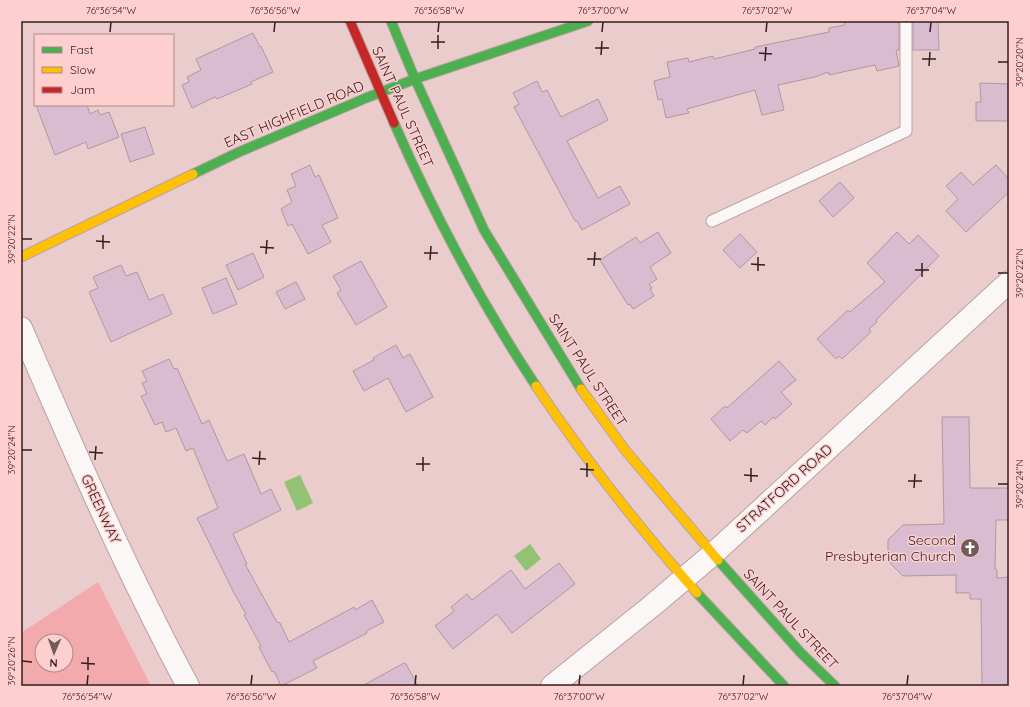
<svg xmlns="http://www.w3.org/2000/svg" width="1030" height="707" font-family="Quicksand,sans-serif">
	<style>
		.green { fill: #f2aaac; fill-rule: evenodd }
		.water { fill: #93c274 }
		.building { fill: #d9bcd0; stroke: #ac99a0 }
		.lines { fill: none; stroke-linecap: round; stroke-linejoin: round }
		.lane-casing { stroke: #b9a2a2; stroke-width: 13 }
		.street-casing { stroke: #b9a2a2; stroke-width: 24 }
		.fast-casing { stroke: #b9a2a2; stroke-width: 11 }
		.slow-casing { stroke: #b9a2a2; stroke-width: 11 }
		.jam-casing { stroke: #b9a2a2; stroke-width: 11 }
		.lane { stroke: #fcf7f7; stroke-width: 11 }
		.street { stroke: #fcf7f7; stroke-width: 22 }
		.fast { stroke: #4caf50; stroke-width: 9 }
		.slow { stroke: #ffc107; stroke-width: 9 }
		.jam { stroke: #c62828; stroke-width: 9 }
		.ticks { fill: none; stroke: #321e1e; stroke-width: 1.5 }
		.labels { text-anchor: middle; stroke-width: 3; stroke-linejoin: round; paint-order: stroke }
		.street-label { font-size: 14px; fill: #321e1e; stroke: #fecfcf }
		.poi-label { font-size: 14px; fill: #321e1e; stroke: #fecfcf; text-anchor: end }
		.neatline { fill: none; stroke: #321e1e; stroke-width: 1.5 }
		.ticks-label { font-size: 10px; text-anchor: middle; fill: #321e1e }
	</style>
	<rect width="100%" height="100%" fill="#ebcccc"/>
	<path class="green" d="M98,582L151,686H21V633ZM42,641H66V665H42Z"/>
	<g class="water">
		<path d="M300,475L313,503L297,511L284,482Z"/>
		<path d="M530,544L541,559L526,571L514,556Z"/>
	</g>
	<g class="building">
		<path d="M844,21H899V50H896L899,66L877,71L875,65L829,75L828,72L815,77L778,85L784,110L762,115L755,90L687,109L689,113L666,118L662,99L658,100L654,81L670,77L667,62L688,58L689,62L713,56L714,59L755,49V47L829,32V28L845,25Z"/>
		<path d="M913,21H938L939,50H913Z"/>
		<path d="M253,33L260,47L261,46L273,72L251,82L252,84L217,99L215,97L192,108L182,85L189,82L187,77L201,70L196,59Z"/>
		<path d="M537,81L542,92L547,90L561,117L598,99L608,120L567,141L598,198L620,186L630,204L582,230L577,221H575L514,107L519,104L513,93Z"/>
		<path d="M980,83L1009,84V121H976V102H981Z"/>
		<path d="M36,105H87L90,114L98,110L100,115L109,112L119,137L88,149L86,142L55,155Z"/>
		<path d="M145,127L154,154L130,162L121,134Z"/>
		<path d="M310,165L315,177L319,175L338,218L322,225L331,242L308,254L292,224L288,226L281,209L292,202L287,190L296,186L291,174Z"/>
		<path d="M996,165L1009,179V192L966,232L946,211L958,199L946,186L961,172L973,185Z"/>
		<path d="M840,182L854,198L833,217L819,201Z"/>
		<path d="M658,232L671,253L650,267L657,279L649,284L652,288L650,289L654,296L633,309L630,304L628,305L600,260L636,237L640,243Z"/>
		<path d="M897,232L909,244L918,235L939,256L876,320L877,322L869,329L871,332L842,359L839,356L836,359L817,339L848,310L850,312L885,282L867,263Z"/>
		<path d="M740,234L757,252L740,268L723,250Z"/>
		<path d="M253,253L264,277L238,290L226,265Z"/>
		<path d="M361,261L387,307L356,325L337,293L341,290L333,276Z"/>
		<path d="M121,265L126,276L137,272L149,300L163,294L172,314L111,342L89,292L98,288L93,277Z"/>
		<path d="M226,278L237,304L213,314L202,288Z"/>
		<path d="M296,282L305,299L285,309L276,292Z"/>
		<path d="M396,345L403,358L410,354L433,397L406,412L388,378L364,391L353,371L374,360L373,358Z"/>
		<path d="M169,359L174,369L177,368L202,424L209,420L227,461L244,454L261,494L271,489L281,510L233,534L247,564H245L277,622L280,623L289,642L354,607L355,610L372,600L384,622L366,631L367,633L313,661L317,668L281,686L274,671L272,672L259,647L261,646L244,615L246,614L234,593L197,518L218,508L193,448L186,451L176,428L166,432L162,422L155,425L141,396L147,394L142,383L147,381L142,371Z"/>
		<path d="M779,361L796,380L781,392L792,404L775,419L773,417L765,425L761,421L747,433L743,430L730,441L711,419L725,406L727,408Z"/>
		<path d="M942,417H969L970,488H1009V520H996L995,569L997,570V578L1009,577V686H982L981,599H970V593H956V575L903,576L888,561V540L903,525L944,524Z"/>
		<path d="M559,563L575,584L512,633L497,614L453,649L435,626L454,611L451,607L467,594L472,600L511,570L525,589Z"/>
		<path d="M404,663L406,664L418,686H362Z"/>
	</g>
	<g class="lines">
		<defs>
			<path id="lane" d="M712,221L906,131V21"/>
			<g id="street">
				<path d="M21,328C73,449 126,570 188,686"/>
				<path d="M552,686L653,605L713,554L1009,282"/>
			</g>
			<g id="fast">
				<path d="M391,21L415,79L484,230L581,389"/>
				<path d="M394,123C434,214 481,303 536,386"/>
				<path d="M193,174L239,152L366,98L415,79L588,21"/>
				<path d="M718,560L801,653L835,686"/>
				<path d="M697,593L784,686"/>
			</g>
			<g id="slow">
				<path d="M21,257L193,174"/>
				<path d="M536,386C585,459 639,528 697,593"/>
				<path d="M581,389L625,450L718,560"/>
			</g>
			<path id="jam" d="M350,21L394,123"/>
		</defs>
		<use href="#lane" class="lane-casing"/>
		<use href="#street" class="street-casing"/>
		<use href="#fast" class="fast-casing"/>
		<use href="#slow" class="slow-casing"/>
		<use href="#jam" class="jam-casing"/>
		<use href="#lane" class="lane"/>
		<use href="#street" class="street"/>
		<use href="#fast" class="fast"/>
		<use href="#slow" class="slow"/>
		<use href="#jam" class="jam"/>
	</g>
	<path class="ticks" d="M110,32L111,22M274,32L275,22M438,32L439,22M602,32L603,22M766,32L767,22M930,32L931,22M431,42H445M595,48H609M438,49V35M759,53L772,54M601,55L602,41M922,59H936M765,61L766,47M998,62H1008M929,66L930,52M22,239H32M96,241L110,242M260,247L274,248M103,249V235M424,253H438M266,254L267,240M587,259H601M430,260L431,246M751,264L765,265M594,266L595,252M915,270H929M758,271V257M998,273H1008M922,277V263M22,450H32M89,452L103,453M252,458L266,459M95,460L96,446M416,464H430M259,465L260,451M580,469L594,470M423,471V457M744,475L758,476M587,477V463M908,481H922M751,482V468M998,484H1008M914,488L915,474M22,661L32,662M81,663L95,664M88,670V657M87,685L88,675M251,685L252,675M415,685L416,675M579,685L580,675M743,685L744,675M907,685L908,675"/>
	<defs>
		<symbol id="church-disc" viewBox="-11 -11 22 22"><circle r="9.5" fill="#735b5b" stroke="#fecfcf"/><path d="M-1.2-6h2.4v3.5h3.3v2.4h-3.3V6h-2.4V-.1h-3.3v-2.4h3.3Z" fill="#fff"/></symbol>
	</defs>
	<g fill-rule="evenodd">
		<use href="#church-disc" x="959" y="537" width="22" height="22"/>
	</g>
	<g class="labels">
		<g class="street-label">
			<text transform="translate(403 107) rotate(66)" y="5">SAINT PAUL STREET</text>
			<text transform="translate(294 114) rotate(-23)" y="5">EAST HIGHFIELD ROAD</text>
			<text transform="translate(588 370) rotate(57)" y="5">SAINT PAUL STREET</text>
			<text transform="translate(784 488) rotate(-42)" y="5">STRATFORD ROAD</text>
			<text transform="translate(101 509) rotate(65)" y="5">GREENWAY</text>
			<text transform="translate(791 619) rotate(47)" y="5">SAINT PAUL STREET</text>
		</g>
		<g class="poi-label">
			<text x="956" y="545">Second<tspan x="956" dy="16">Presbyterian Church</tspan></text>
		</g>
	</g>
	<rect width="1030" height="707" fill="none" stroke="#fecfcf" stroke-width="44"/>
	<rect x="34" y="34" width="140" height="72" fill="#fecfcf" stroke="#ac8888"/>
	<rect x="42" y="47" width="20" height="6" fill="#4caf50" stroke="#ac8888"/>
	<text x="70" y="54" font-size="12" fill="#321e1e">Fast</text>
	<rect x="42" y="67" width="20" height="6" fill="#ffc107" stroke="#ac8888"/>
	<text x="70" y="74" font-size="12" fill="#321e1e">Slow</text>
	<rect x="42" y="87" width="20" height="6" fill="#c62828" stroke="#ac8888"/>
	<text x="70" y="94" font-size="12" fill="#321e1e">Jam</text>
	<g transform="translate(54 653) rotate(182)"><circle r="19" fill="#fecfcf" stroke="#ac8888"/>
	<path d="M0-3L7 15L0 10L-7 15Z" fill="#735b5b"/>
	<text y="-6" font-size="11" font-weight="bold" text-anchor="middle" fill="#321e1e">N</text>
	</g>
	<rect x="22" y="22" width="986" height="663" class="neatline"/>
	<g class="ticks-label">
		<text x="111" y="14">76°36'54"W</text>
		<text x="275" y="14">76°36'56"W</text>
		<text x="439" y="14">76°36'58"W</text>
		<text x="603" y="14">76°37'00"W</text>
		<text x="767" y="14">76°37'02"W</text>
		<text x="931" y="14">76°37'04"W</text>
		<text transform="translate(1019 62) rotate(-90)" y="4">39°20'20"N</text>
		<text transform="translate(11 239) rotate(-90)" y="4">39°20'22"N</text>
		<text transform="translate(1019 273) rotate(-90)" y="4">39°20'22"N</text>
		<text transform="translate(11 450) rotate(-90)" y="4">39°20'24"N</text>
		<text transform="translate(1019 484) rotate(-90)" y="4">39°20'24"N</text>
		<text transform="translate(11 661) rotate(-90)" y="4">39°20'26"N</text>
		<text x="87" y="700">76°36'54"W</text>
		<text x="251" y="700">76°36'56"W</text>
		<text x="415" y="700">76°36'58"W</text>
		<text x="579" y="700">76°37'00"W</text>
		<text x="743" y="700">76°37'02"W</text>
		<text x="907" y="700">76°37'04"W</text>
	</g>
</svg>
